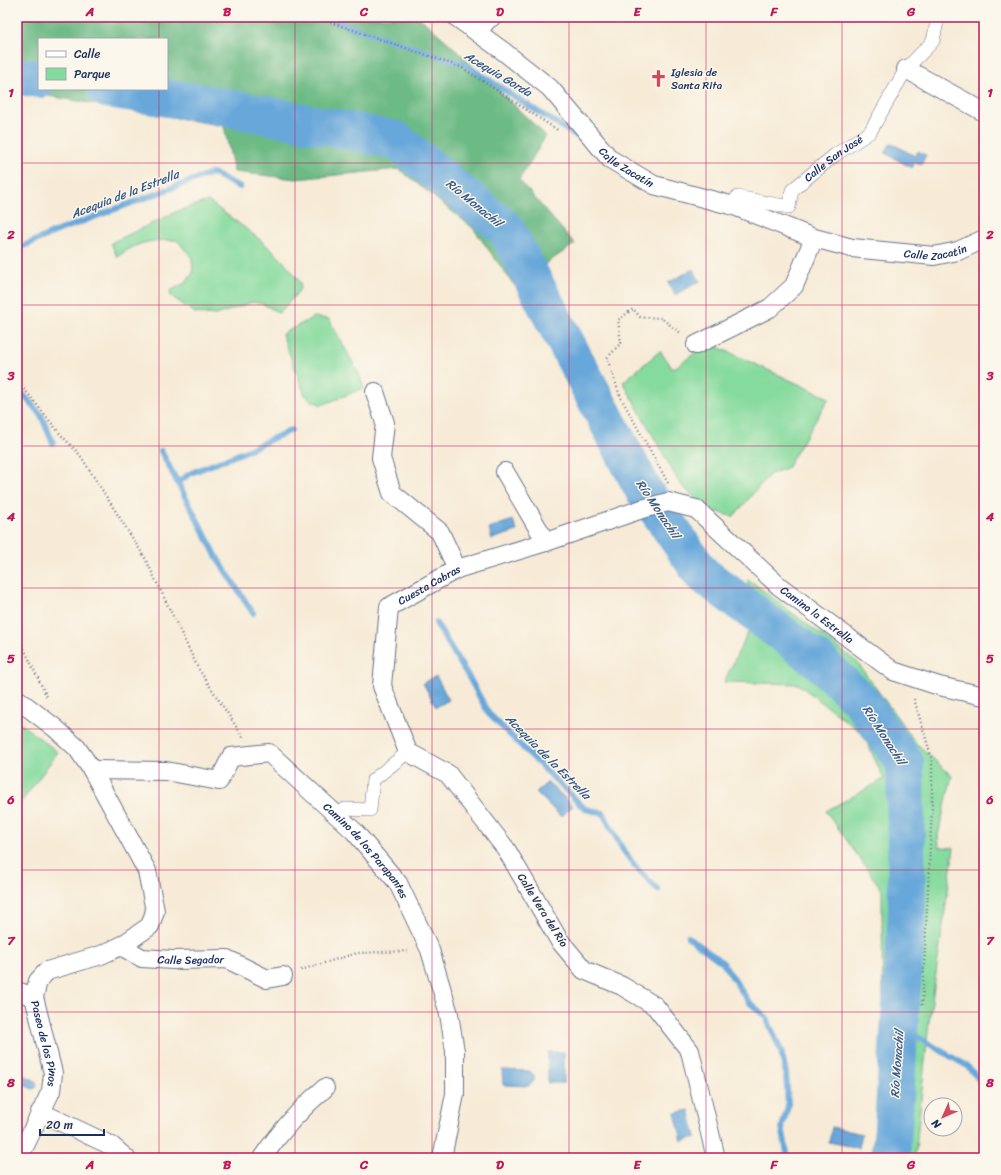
<svg xmlns="http://www.w3.org/2000/svg" width="1001" height="1175" font-family="Sriracha,sans-serif">
	<style>
		.green { fill: #85da9d; stroke: #50847e }
		.forest { fill: #6cba84; stroke: #447471; fill-rule: evenodd }
		.water { fill: #67a7da; stroke: #416b9c }
		.lines { fill: none; stroke-linecap: round; stroke-linejoin: round }
		.stream { stroke: #67a7da; stroke-width: 6 }
		.river { stroke: #67a7da; stroke-width: 38 }
		.pedestrian-casing { stroke: #687188; stroke-width: 14 }
		.minor-casing { stroke: #687188; stroke-width: 20 }
		.path { stroke: #687188; stroke-width: 2.5; stroke-dasharray: 1 3; stroke-linecap: butt }
		.pedestrian { stroke: #fff; stroke-width: 13 }
		.minor { stroke: #fff; stroke-width: 18 }
		.grid { fill: none; stroke: #c2185b; stroke-width: 1; stroke-opacity: 0.55 }
		.labels { text-anchor: middle; stroke-width: 3; stroke-linejoin: round; paint-order: stroke }
		.poi-label { font-size: 11px; fill: #1b2f5e; stroke: #fbf7ec; text-anchor: start }
		.street-label { font-size: 11px; fill: #1b2f5e; stroke: #fbf7ec }
		.water-label { font-size: 12px; font-style: italic; fill: #365989; stroke: #fbf7ec }
		.neatline { fill: none; stroke: #c2185b; stroke-width: 1.5 }
		.grid-label { font-size: 13px; text-anchor: middle; font-weight: bold; fill: #c2185b }
	</style>
	<rect width="100%" height="100%" fill="#fbf7ec"/>
	<filter id="ink" filterUnits="userSpaceOnUse"><feTurbulence type="fractalNoise" baseFrequency=".025" numOctaves="2"/><feDisplacementMap in="SourceGraphic" scale="8" xChannelSelector="R" yChannelSelector="G"/><feConvolveMatrix kernelMatrix="1 2 1 2 8 2 1 2 1" color-interpolation-filters="sRGB"/></filter>
	<filter id="wash" filterUnits="userSpaceOnUse"><feTurbulence type="fractalNoise" baseFrequency=".012" numOctaves="4" result="noise"/><feDisplacementMap in="SourceGraphic" scale="16" xChannelSelector="R" yChannelSelector="G"/><feGaussianBlur stdDeviation="0.9" result="paint"/><feColorMatrix in="noise" values="0 0 0 0 0 0 0 0 0 0 0 0 0 0 0 0 0 1.4 0 .05"/><feComposite in="paint" operator="in"/></filter>
	<g filter="url(#wash)">
		<rect width="100%" height="100%" fill="#f7ebd7"/>
		<g class="green">
			<path d="M208,201C239,224 280,250 301,284L299,291L279,313L263,304L253,302L216,315L195,313L171,296L170,291L185,283L193,273L192,258L177,240C148,241 141,240 117,257L111,243L180,210Z"/>
			<path d="M314,317L329,319L359,374L364,388L322,405L312,401L305,395L282,334Z"/>
			<path d="M709,343L829,398L787,468L770,474L733,517L706,508L680,484L623,382L660,351L673,369Z"/>
			<path d="M748,579L857,662L916,743L952,776L938,835L939,847L954,848L929,1022L915,1158H871L883,1063L882,890L826,811L884,779L863,734L798,684L724,682L748,632Z"/>
			<path d="M17,721L58,752L17,808Z"/>
		</g>
		<path class="forest" d="M17,17H419L451,45L546,136L519,180L575,244L514,285L473,228L399,169L296,179L234,172L224,126L31,93L17,95ZM39,39H167V89H39Z"/>
		<g class="water">
			<path d="M891,143L915,156L918,151L926,155L921,165L915,162L912,168L885,153Z"/>
			<path d="M693,269L700,281L675,295L668,283Z"/>
			<path d="M513,520L517,531L492,539L489,528Z"/>
			<path d="M436,676L449,700L436,707L423,683Z"/>
			<path d="M548,782L573,806L561,817L536,792Z"/>
			<rect x="548" y="1052" width="16" height="31"/>
			<path d="M502,1070L530,1071L534,1076V1081L529,1086L503,1085Z"/>
			<path d="M17,1072L36,1081L37,1087L33,1089L17,1082Z"/>
			<path d="M689,1110L696,1137L682,1141L675,1113Z"/>
			<path d="M832,1127L862,1134L859,1148L829,1142Z"/>
		</g>
		<g class="lines">
			<g class="stream">
				<path d="M321,17L464,64L587,143"/>
				<path d="M17,249L57,231L212,173L240,187"/>
				<path d="M17,388L41,415L53,443"/>
				<path d="M161,451L219,561L253,613"/>
				<path d="M178,482L191,473L244,452L291,430"/>
				<path d="M436,623L471,681L489,714L585,809L603,813L623,850L635,866L658,890"/>
				<path d="M688,937L723,963L749,1002L766,1017L781,1051L786,1074L788,1106L782,1127L788,1158"/>
				<path d="M899,1026L967,1066L984,1085"/>
			</g>
			<g class="river">
				<path d="M17,76L39,79"/>
				<path d="M106,89L203,103L396,140L506,229L643,489L702,574L819,661L861,701L905,763L907,910L891,1158"/>
			</g>
		</g>
	</g>
	<g filter="url(#ink)">
		<g class="lines">
			<defs>
				<g id="pedestrian">
					<path id="s1" d="M734,206L737,197L789,207L792,190L835,155L870,132L906,69L933,41L938,17"/>
					<path d="M338,816L345,809L370,810L373,780L408,752"/>
				</g>
				<g id="minor">
					<path id="s2" d="M456,17L503,51L550,88L610,159L654,185L734,206L814,238L852,248L934,256L958,251L984,239"/>
					<path d="M478,33L487,20L492,17"/>
					<path d="M906,69L984,112"/>
					<path d="M696,345L770,308L794,286L814,238"/>
					<path d="M375,392L385,423L381,458L392,493L440,532L457,569"/>
					<path d="M505,472L546,542"/>
					<path id="s3" d="M17,699L55,728L77,748L92,770L147,871L155,911L150,926L121,946L101,955L47,971L38,981L34,997L53,1073L51,1091L19,1158"/>
					<path id="s4" d="M92,770L166,771L219,781L231,757L269,753L354,831L398,883L430,950L449,1014L455,1051V1094L442,1158"/>
					<path id="s5" d="M121,946L142,958L173,960L227,959L267,979L283,976"/>
					<path d="M17,991L34,997"/>
					<path d="M40,1112L112,1146L126,1158"/>
					<path d="M262,1158C280,1132 301,1108 325,1088"/>
					<path id="s6" d="M716,1158L690,1051L655,1006L622,986L584,970L559,940L506,849L448,774L408,752L382,686L389,607L457,569L546,542L642,509L668,502L696,509L779,586L893,671L939,686L984,696"/>
				</g>
			</defs>
			<use href="#pedestrian" class="pedestrian-casing"/>
			<use href="#minor" class="minor-casing"/>
			<g class="path">
				<path d="M315,17L461,67L559,131"/>
				<path d="M17,385L25,390L61,435L80,455L145,558L198,668L243,737"/>
				<path d="M668,483L620,396L607,358L621,343L618,320L633,309L640,317L661,318L682,334"/>
				<path d="M17,634L47,697"/>
				<path d="M914,699L932,759V808L922,1008"/>
				<path d="M301,970L357,953L409,951"/>
			</g>
			<use href="#pedestrian" class="pedestrian"/>
			<use href="#minor" class="minor"/>
		</g>
	</g>
	<path class="grid" d="M159,17V39M295,17V1158M432,17V1158M569,17V1158M706,17V1158M842,17V1158M159,89V1158M17,163H984M17,305H984M17,446H984M17,588H984M17,729H984M17,870H984M17,1012H984"/>
	<defs>
		<symbol id="church-bare" viewBox="-9 -9 18 18"><path d="M-1.2-6h2.4v3.5h3.3v2.4h-3.3V6h-2.4V-.1h-3.3v-2.4h3.3Z" fill="#d1495b" stroke="#fbf7ec" stroke-width="2.5" paint-order="stroke"/></symbol>
	</defs>
	<g fill-rule="evenodd">
		<use href="#church-bare" x="646" y="66" width="25" height="25"/>
	</g>
	<g class="labels">
		<g class="poi-label">
			<text x="671" y="76">Iglesia de<tspan x="671" dy="13">Santa Rita</tspan></text>
		</g>
		<g class="street-label">
			<text dy="4" stroke="none"><textPath href="#s1" startOffset="132">Calle San José</textPath></text>
			<text dy="4" stroke="none"><textPath href="#s2" startOffset="229">Calle Zacatín</textPath></text>
			<text dy="4" stroke="none"><textPath href="#s2" startOffset="554">Calle Zacatín</textPath></text>
			<text dy="4" stroke="none"><textPath href="#s6" startOffset="728">Cuesta Cabras</textPath></text>
			<text dy="4" stroke="none"><textPath href="#s6" startOffset="1171">Camino la Estrella</textPath></text>
			<text dy="4" stroke="none"><textPath href="#s4" startOffset="331">Camino de los Parapantes</textPath></text>
			<text transform="translate(543 910) rotate(58)" y="4">Calle Vera del Río</text>
			<text dy="4" stroke="none"><textPath href="#s5" startOffset="73">Calle Segador</textPath></text>
			<text dy="4" stroke="none"><textPath href="#s3" startOffset="467">Paseo de los Pinos</textPath></text>
		</g>
		<g class="water-label">
			<text transform="translate(498 74) rotate(31)" y="4">Acequia Gorda</text>
			<text transform="translate(125 194) rotate(-21)" y="4">Acequia de la Estrella</text>
			<text transform="translate(474 203) rotate(39)" y="4">Río Monachil</text>
			<text transform="translate(658 509) rotate(56)" y="4">Río Monachil</text>
			<text transform="translate(884 735) rotate(57)" y="4">Río Monachil</text>
			<text transform="translate(548 757) rotate(45)" y="4">Acequia de la Estrella</text>
			<text transform="translate(897 1064) rotate(-86)" y="4">Río Monachil</text>
		</g>
	</g>
	<rect width="1001" height="1175" fill="none" stroke="#fbf7ec" stroke-width="44"/>
	<rect x="38" y="38" width="130" height="52" fill="#fbf7ec" stroke="#a1a7b3"/>
	<rect x="46" y="51" width="20" height="6" fill="#ffffff" stroke="#a1a7b3"/>
	<text x="74" y="58" font-size="12" fill="#1b2f5e">Calle</text>
	<rect x="46" y="68" width="20" height="12" fill="#85da9d" stroke="#a1a7b3"/>
	<text x="74" y="78" font-size="12" fill="#1b2f5e">Parque</text>
	<g transform="translate(943 1117) rotate(225)"><circle r="19" fill="#fbf7ec" stroke="#a1a7b3"/>
	<path d="M0-3L7 15L0 10L-7 15Z" fill="#d1495b"/>
	<text y="-6" font-size="11" font-weight="bold" text-anchor="middle" fill="#1b2f5e">N</text>
	</g>
	<path d="M40 1129v6h64v-6" fill="none" stroke="#1b2f5e" stroke-width="2"/>
	<text x="46" y="1129" font-size="12" fill="#1b2f5e" stroke="#fbf7ec" stroke-width="3" paint-order="stroke">20 m</text>
	<rect x="22" y="22" width="957" height="1131" class="neatline"/>
	<g class="grid-label">
		<text x="90" y="16">A</text>
		<text x="227" y="16">B</text>
		<text x="364" y="16">C</text>
		<text x="500" y="16">D</text>
		<text x="637" y="16">E</text>
		<text x="774" y="16">F</text>
		<text x="911" y="16">G</text>
		<text x="11" y="97">1</text>
		<text x="990" y="97">1</text>
		<text x="11" y="239">2</text>
		<text x="990" y="239">2</text>
		<text x="11" y="380">3</text>
		<text x="990" y="380">3</text>
		<text x="11" y="521">4</text>
		<text x="990" y="521">4</text>
		<text x="11" y="663">5</text>
		<text x="990" y="663">5</text>
		<text x="11" y="804">6</text>
		<text x="990" y="804">6</text>
		<text x="11" y="945">7</text>
		<text x="990" y="945">7</text>
		<text x="11" y="1087">8</text>
		<text x="990" y="1087">8</text>
		<text x="90" y="1169">A</text>
		<text x="227" y="1169">B</text>
		<text x="364" y="1169">C</text>
		<text x="500" y="1169">D</text>
		<text x="637" y="1169">E</text>
		<text x="774" y="1169">F</text>
		<text x="911" y="1169">G</text>
	</g>
</svg>
